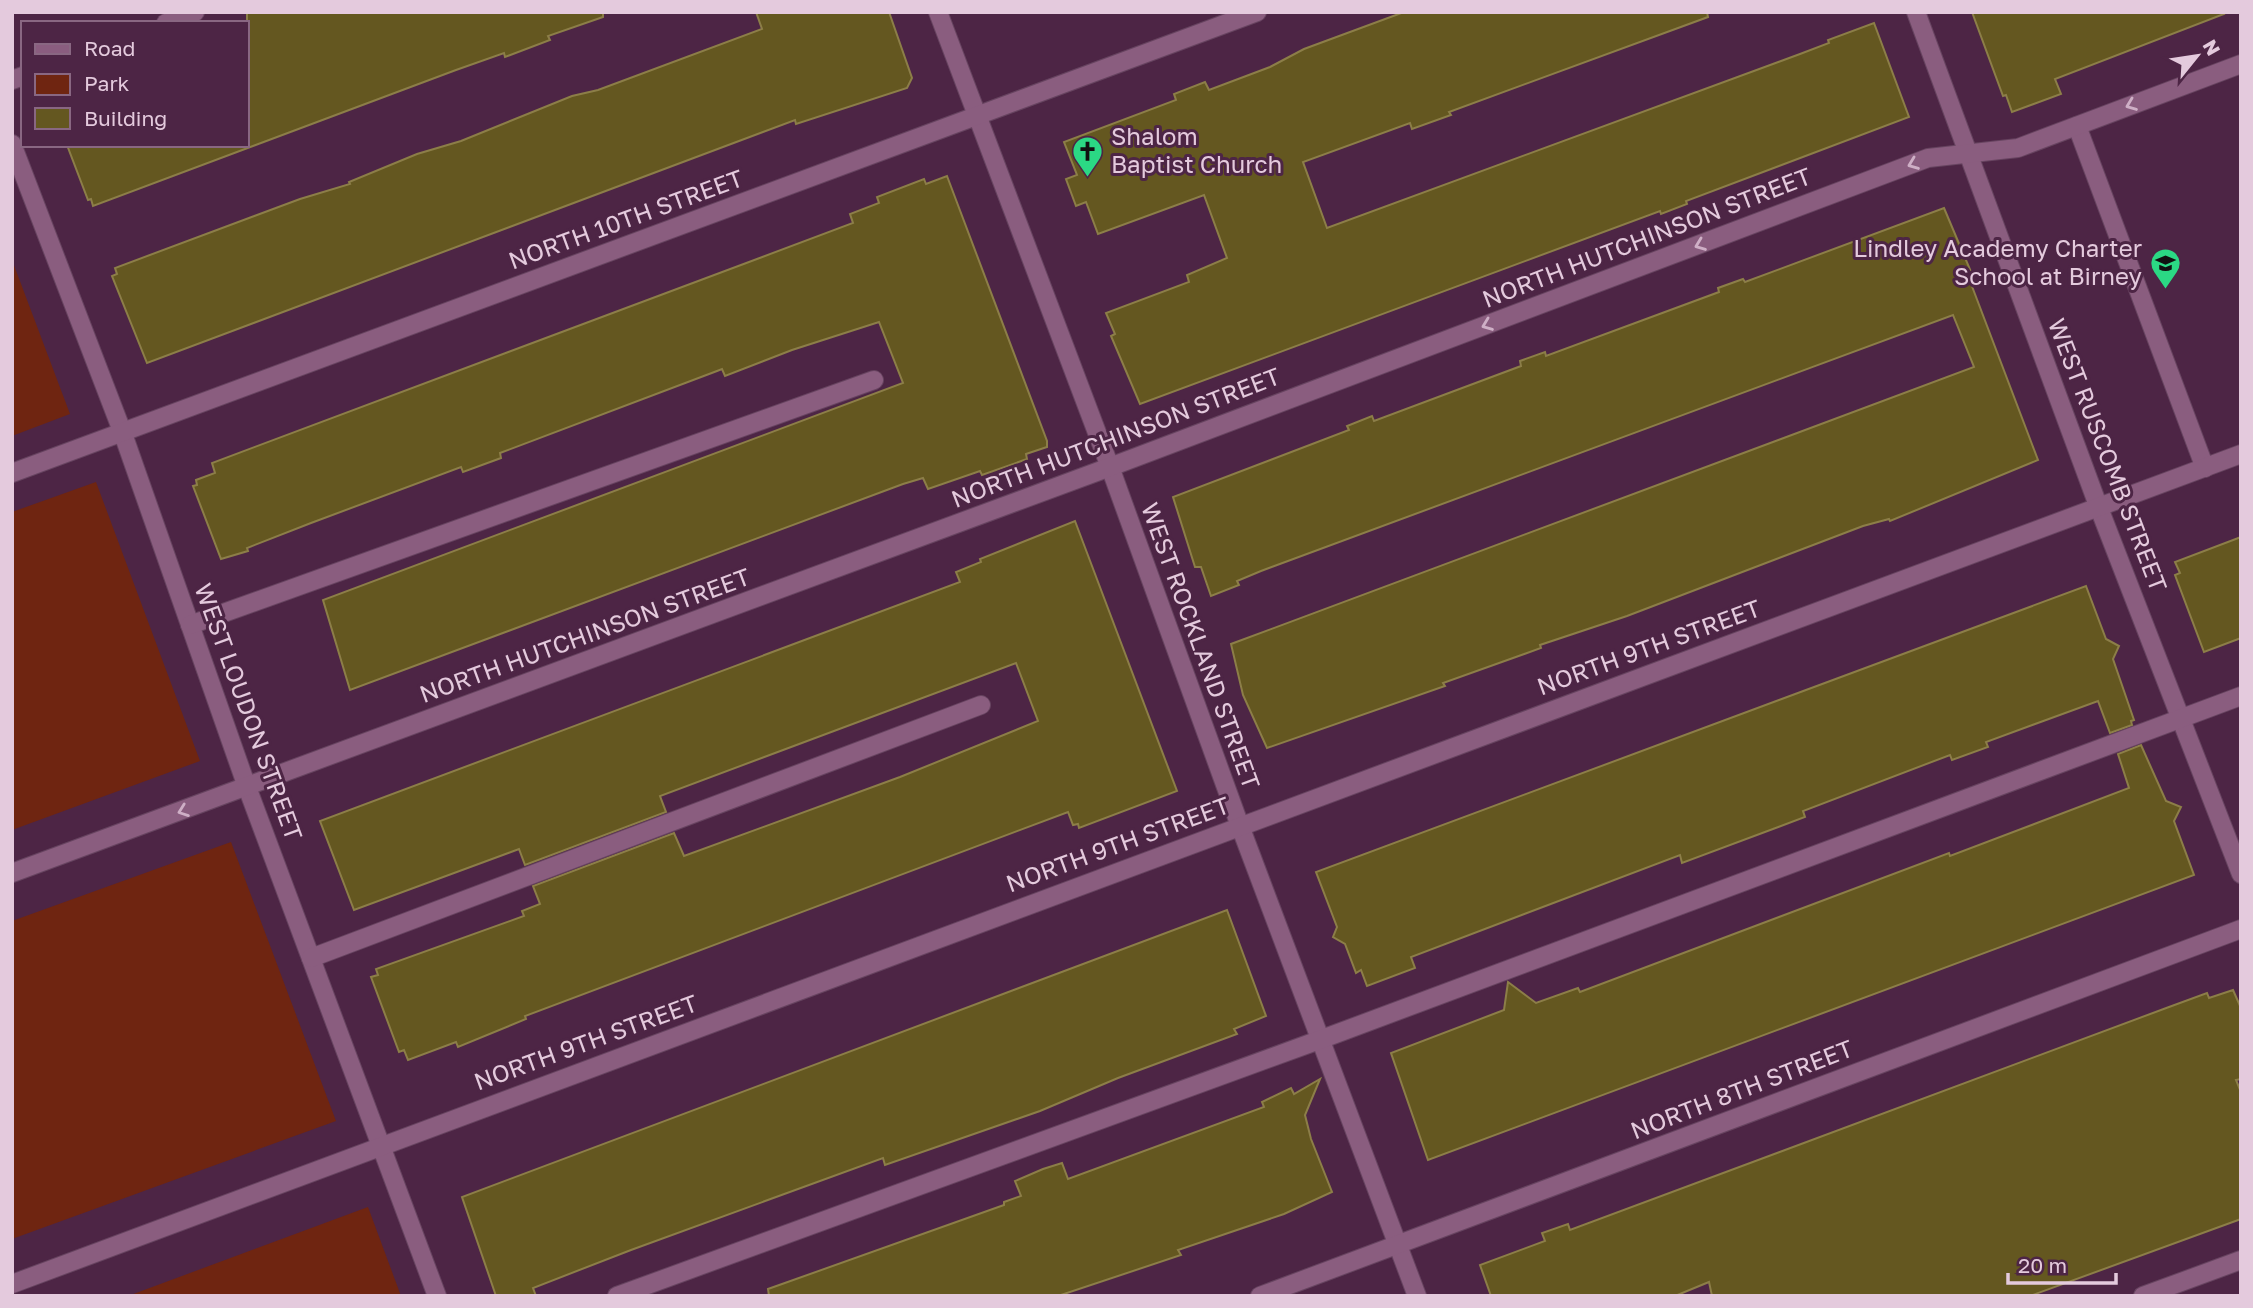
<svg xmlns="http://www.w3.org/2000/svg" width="2253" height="1308" font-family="'Golos Text',sans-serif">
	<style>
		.green { fill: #6f2511 }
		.building { fill: #645720; stroke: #8c7e48; stroke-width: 2 }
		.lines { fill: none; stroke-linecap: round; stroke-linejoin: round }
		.minor-casing { stroke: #674460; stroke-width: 20 }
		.minor { stroke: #8a5d7f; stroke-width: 18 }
		.oneway { stroke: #ceafc6 }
		.labels { text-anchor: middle; stroke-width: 6; stroke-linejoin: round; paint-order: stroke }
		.poi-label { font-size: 24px; fill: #e4cadd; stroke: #4d2545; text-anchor: start }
		.street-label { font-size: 24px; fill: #e4cadd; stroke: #4d2545 }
	</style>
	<rect width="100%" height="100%" fill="#4d2545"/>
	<g class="green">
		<path d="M12,260L70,414L12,436Z"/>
		<path d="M96,482L200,761L12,830V512Z"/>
		<path d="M231,842L336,1121L12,1239V921Z"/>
		<path d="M368,1207L401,1296H128Z"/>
	</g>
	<g class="building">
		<path d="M247,12H603V17L548,36L550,40L505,57L504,53L456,70L93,206L91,199L88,200L67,145H247Z"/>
		<path d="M756,12H889L912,78L907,88L796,124L795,120L147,363L112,276L117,274L115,268L300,199L350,184L349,182L417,154L461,141L572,96L598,90L762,29Z"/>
		<path d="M1404,12H1707L1708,17L1449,112L1451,115L1412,129L1410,123L1303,162L1327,228L1800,54L1829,43L1828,40L1874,23L1909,117L1686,201L1687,204L1661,214L1660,211L1140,404L1111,336L1115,334L1106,313L1189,282L1187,275L1227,258L1204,195L1098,234L1086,202L1076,206L1066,179L1077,175L1064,142L1176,100L1174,94L1205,82L1209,90L1270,67L1304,49Z"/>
		<path d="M1972,12H2223L2224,14L2055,79L2061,94L2012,112L2006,95L2003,96Z"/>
		<path d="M947,176L1047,441V447L1026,454L1027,459L982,475L980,471L928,489L923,478L903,484L350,690L323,600L903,383L879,322L792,350L725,376L722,369L717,371L500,453L501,458L463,472L461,467L311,523L247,548L248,551L221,559L193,486L197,485L196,480L215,473L212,463L853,223L850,214L879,203L877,197L924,179L926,184Z"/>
		<path d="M1944,208L1974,279L1970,281L2038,460L1890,521L1889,519L1863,526L1627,616L1540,645L1541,648L1443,683L1445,686L1267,748L1243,695L1231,644L1974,367L1953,315L1261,571L1237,581L1239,585L1211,596L1201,567H1195L1173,497L1349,430L1347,426L1372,416L1374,421L1521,366L1520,361L1545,352L1546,356L1719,292L1718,288L1743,279L1745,282Z"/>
		<path d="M1075,521L1177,791L1079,828L1078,824L1073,825L1068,812L525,1016L526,1019L458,1047L456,1042L408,1060L404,1050L399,1052L371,977L378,975L376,969L524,916L522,911L540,904L533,886L674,833L684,856L900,777L1038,721L1016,663L660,796L666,812L525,865L519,849L354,910L320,821L960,582L956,572L981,562L980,559Z"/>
		<path d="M2241,537V638L2204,652L2175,575L2180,573L2175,562Z"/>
		<path d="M2086,586L2106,639L2119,646L2113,659L2134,720L2131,721L2132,725L2110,733L2098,701L1986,742L1988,747L1952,760L1950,755L1803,811L1805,817L1682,863L1680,855L1411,957L1415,968L1367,986L1361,970L1356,973L1345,944L1333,937L1337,927L1316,872Z"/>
		<path d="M2141,745L2166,801L2181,807L2174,821L2194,875L1428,1160L1391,1053L1504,1010L1508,982L1536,1003L1578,988L1580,992L1949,853L1950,856L2129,788L2118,754Z"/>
		<path d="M1227,910L1266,1016L1234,1029L1237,1034L1118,1078L1040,1111L885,1165L883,1158L631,1250L533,1288L536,1296H496L462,1197Z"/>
		<path d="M2233,990L2241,1008V1079L2236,1080L2241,1092V1219L2030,1296H1712L1709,1282L1675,1296H1491L1480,1265L1545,1241L1542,1233L1568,1224L1570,1230L2169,1007L2207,993L2209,998Z"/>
		<path d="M1320,1079L1305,1115L1311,1139L1332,1192L1284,1214L1178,1250L1181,1255L1058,1296H769L768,1289L1004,1205V1202L1021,1196L1015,1181L1043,1169L1062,1163L1068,1179L1264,1107L1262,1102L1291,1088L1294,1094Z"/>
	</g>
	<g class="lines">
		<defs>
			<g id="minor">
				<path d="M938,12L1110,467L1240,826L1417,1296"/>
				<path d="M1916,12L2099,508L2241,874"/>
				<path d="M166,23L195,12"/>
				<path d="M12,80L23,76"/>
				<path d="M2077,126L2205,468"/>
				<path d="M12,144L122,431L247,787L437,1296"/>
				<path d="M12,473L1257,12"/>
				<path d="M190,625L874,380"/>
				<path d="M12,873L1110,467L1928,158L2018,148L2241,64"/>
				<path d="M311,958L981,705"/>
				<path d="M12,1284L2241,454"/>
				<path d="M617,1296L1322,1039L2241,696"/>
				<path d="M1260,1296L2241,929"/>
				<path d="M2143,1296L2241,1260"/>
			</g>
		</defs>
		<use href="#minor" class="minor-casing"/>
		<use href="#minor" class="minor"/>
	</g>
	<defs><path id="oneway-chevron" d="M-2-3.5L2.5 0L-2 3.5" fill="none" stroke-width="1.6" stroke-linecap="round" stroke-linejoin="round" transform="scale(1.75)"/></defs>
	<g class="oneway">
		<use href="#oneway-chevron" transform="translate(2131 105) rotate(159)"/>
		<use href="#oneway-chevron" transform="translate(1913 164) rotate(159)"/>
		<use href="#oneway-chevron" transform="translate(1700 245) rotate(159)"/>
		<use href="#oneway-chevron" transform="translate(1487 325) rotate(159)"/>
		<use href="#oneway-chevron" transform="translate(183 811) rotate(160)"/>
	</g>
	<defs>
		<symbol id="church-pin" viewBox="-11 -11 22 30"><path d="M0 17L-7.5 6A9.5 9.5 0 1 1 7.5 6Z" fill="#2bd884" stroke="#4d2545"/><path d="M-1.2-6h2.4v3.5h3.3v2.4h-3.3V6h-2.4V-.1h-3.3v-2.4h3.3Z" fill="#111"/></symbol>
		<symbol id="school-pin" viewBox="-11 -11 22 30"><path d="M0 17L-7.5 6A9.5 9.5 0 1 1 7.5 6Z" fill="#2bd884" stroke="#4d2545"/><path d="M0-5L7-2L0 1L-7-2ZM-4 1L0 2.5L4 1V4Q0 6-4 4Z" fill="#111"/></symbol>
	</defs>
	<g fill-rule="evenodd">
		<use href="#church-pin" x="1070" y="134" width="35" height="47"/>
		<use href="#school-pin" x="2148" y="246" width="35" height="47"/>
	</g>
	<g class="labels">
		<g class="poi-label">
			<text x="1111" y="145">Shalom<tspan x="1111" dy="28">Baptist Church</tspan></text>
			<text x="2142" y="257" text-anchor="end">Lindley Academy Charter<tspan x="2142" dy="28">School at Birney</tspan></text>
		</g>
		<g class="street-label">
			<text transform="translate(626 220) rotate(-20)" y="8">NORTH 10TH STREET</text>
			<text transform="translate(1647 238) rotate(-21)" y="8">NORTH HUTCHINSON STREET</text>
			<text transform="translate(1116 438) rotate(-21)" y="8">NORTH HUTCHINSON STREET</text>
			<text transform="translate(2107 455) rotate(69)" y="8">WEST RUSCOMB STREET</text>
			<text transform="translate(585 636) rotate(-20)" y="8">NORTH HUTCHINSON STREET</text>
			<text transform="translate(1200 646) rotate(70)" y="8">WEST ROCKLAND STREET</text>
			<text transform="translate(1649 648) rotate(-20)" y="8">NORTH 9TH STREET</text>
			<text transform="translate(248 712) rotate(70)" y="8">WEST LOUDON STREET</text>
			<text transform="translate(1118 845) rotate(-20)" y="8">NORTH 9TH STREET</text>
			<text transform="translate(586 1043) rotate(-20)" y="8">NORTH 9TH STREET</text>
			<text transform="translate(1742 1090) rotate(-21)" y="8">NORTH 8TH STREET</text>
		</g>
	</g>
	<rect width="2253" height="1308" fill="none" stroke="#e4cadd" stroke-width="28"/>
	<rect x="21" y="21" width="228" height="126" fill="#4d2545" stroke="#896782" stroke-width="2"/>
	<rect x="35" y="44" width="35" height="10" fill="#8a5d7f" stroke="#896782" stroke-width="2"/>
	<text x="84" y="56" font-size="21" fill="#e4cadd">Road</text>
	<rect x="35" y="74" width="35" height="21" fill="#6f2511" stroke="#896782" stroke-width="2"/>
	<text x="84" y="91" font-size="21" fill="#e4cadd">Park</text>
	<rect x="35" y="108" width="35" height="21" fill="#645720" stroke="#896782" stroke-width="2"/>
	<text x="84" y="126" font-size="21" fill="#e4cadd">Building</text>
	<g transform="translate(2197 56) rotate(60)" stroke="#4d2545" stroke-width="5" paint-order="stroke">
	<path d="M0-5L12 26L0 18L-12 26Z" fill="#e4cadd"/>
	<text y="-10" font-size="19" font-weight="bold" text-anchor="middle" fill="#e4cadd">N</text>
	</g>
	<path d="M2008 1273v10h108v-10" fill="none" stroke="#e4cadd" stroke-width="3.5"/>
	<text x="2018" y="1273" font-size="21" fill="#e4cadd" stroke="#4d2545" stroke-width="5" paint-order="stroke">20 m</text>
</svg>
